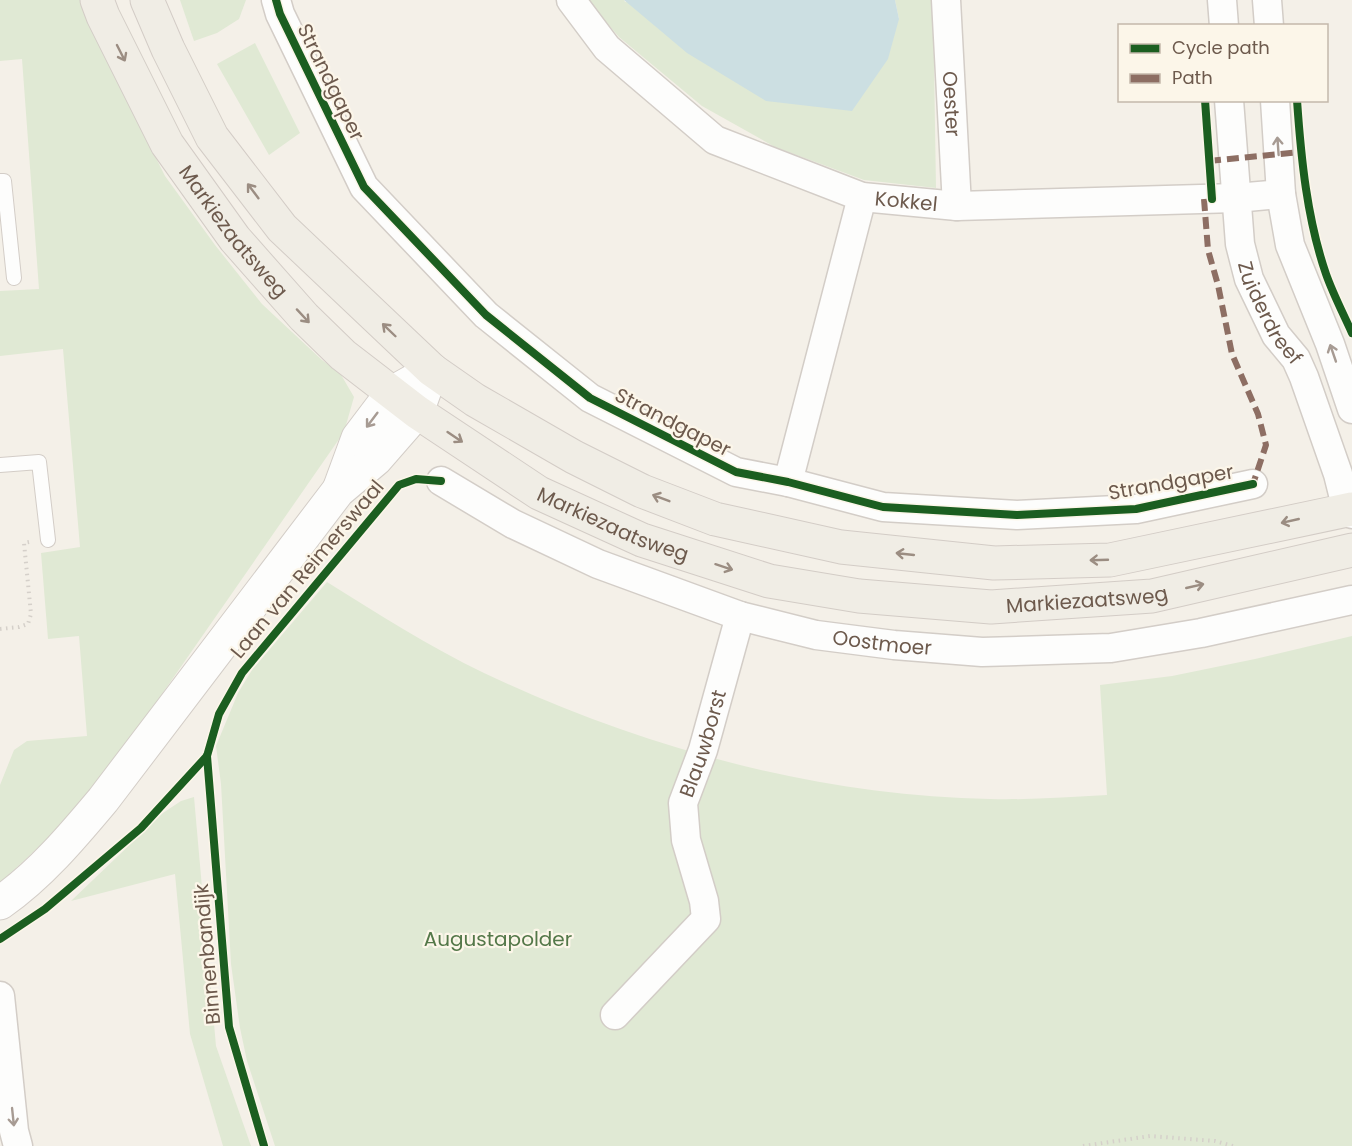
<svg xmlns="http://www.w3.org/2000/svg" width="1352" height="1146" font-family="Poppins,sans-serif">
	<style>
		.green { fill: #e0e9d4 }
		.water { fill: #ccdfe2 }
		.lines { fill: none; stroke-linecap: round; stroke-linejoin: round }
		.service-casing { stroke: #d3cdc7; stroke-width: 16 }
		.minor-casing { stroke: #d3cdc7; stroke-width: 31 }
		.tertiary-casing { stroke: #d3cdc7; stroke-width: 35 }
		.primary-casing { stroke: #d3ccc6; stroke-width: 35 }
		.path { stroke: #d5d0ca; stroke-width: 4; stroke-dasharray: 1.5 4.5; stroke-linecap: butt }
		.service { stroke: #fdfdfc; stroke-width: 14 }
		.minor { stroke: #fdfdfc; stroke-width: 28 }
		.tertiary { stroke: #fdfdfc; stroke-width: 33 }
		.primary { stroke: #f0ede5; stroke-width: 33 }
		.quiet { stroke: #8d6e63; stroke-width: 6; stroke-dasharray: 12 6; stroke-linecap: butt }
		.cycleway-casing { stroke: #fcf6e9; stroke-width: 11 }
		.cycleway { stroke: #1b5e20; stroke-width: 8 }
		.oneway { stroke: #9b8d82 }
		.oneway2 { stroke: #a79b93 }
		.labels { text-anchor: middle; stroke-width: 4.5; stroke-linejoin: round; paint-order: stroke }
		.street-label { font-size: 20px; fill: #6d5a4d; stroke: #fcf6e9 }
		.park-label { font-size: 20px; fill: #547849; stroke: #fcf6e9 }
	</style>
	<rect width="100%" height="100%" fill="#f4f0e8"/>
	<g class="green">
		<path d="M0,0H84L118,82L165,176L215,245L262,304L322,360L340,373L354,397L344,432L114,763L59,828L0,883V785L14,750L27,741L87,736L79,636L48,639L41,553L80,547L63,349L0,356V291L39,289L22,59L0,61Z"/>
		<path d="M180,0H246L239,19L217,33L194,41Z"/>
		<path d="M587,0H624L625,2L899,19L895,0H933L936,188L864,180L775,147L702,106L619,37Z"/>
		<path d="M255,43L300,133L269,155L217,64Z"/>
		<path d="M327,582C378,614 430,647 484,673C642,748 815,795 990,799C1029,800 1069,797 1107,795L1100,685L1172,676L1255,659L1352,636V1146H275L247,1061L240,1028L231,964L221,784L216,746L238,693L252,670Z"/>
		<path d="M194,797L216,1046L251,1146H223L190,1034L175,874L71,901L163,813L181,801Z"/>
	</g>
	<path class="water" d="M624,0H895L899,19L888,59L852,111L766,101L687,53Z"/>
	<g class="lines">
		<defs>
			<g id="service">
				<path d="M0,181H4L14,278"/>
				<path d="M0,465L39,462L48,540"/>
			</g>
			<g id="minor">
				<path d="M276,0L280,14L364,187L486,315L590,398L736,472L788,482L883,507L1017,515L1136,509L1253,484"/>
				<path id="s1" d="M571,0L607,48L715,140L862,197L957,206L1236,198L1281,194"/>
				<path id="s2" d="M946,0L957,206"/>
				<path d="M1222,0L1224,26"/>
				<path d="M1267,0L1269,26"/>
				<path id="s3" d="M1229,100L1240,244L1249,279L1276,335L1296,359L1304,377L1338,474L1347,510L1352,514"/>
				<path d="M1275,100L1281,194L1290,245L1330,344L1352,409"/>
				<path id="s4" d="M441,481L513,524L598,564L740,616L816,635L894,645L982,652L1111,648L1201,633L1352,600"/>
				<path d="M788,482L862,197"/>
				<path d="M0,996L14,1131L18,1146"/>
				<path id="s5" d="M615,1015L706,919L704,901L686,840L683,803L703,750L740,616"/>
			</g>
			<g id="tertiary">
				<path d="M340,487L358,438L392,393L417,379"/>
				<path d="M0,903C40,875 72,837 103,800L338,491L376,459L417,412L432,370"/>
			</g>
			<g id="primary">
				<path id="s6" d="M97,0L103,16L167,144L235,239L304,317L343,355L417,412L539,493L642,540L769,581L859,596L991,607L1152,596L1352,550"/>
				<path d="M147,0L168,49L212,137L282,228L432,370L475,400L574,457L642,491L715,519L841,547L994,563L1110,560L1352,509"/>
			</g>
		</defs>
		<use href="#service" class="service-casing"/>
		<use href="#minor" class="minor-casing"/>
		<use href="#tertiary" class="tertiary-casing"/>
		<use href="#primary" class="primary-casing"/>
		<g class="path">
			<path d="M0,629L19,627L28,624L31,614L24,543L29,542"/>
			<path d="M1083,1146L1150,1136L1215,1141L1233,1146"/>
		</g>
		<use href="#service" class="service"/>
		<use href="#minor" class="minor"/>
		<use href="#tertiary" class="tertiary"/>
		<use href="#primary" class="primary"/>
		<g class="quiet">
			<path d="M1209,161L1301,152"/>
			<path d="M1204,199L1208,250L1218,285L1232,354L1258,414L1266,445L1253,484"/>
		</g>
		<defs>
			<g id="cycleway">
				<path d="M276,0L280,14L364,187L486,315L590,398L736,472L788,482L883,507L1017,515L1136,509L1253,484"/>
				<path d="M1205,100L1212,199"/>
				<path d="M1297,100C1301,158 1307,219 1326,274C1333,294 1343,313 1352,333"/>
				<path d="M207,756L229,1027L264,1146"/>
				<path d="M0,939L45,909L141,828L207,756L219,714L242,673L399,485L416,479L441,481"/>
			</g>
		</defs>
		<use href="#cycleway" class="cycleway-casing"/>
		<use href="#cycleway" class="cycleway"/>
	</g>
	<defs><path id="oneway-shaft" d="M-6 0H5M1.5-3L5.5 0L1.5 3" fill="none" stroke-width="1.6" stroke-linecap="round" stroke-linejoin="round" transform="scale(1.5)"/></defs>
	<g class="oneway">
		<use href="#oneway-shaft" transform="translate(121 53) rotate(63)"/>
		<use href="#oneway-shaft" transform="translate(253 191) rotate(-127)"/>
		<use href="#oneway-shaft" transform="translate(303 316) rotate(47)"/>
		<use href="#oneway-shaft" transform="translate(389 330) rotate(-136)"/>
		<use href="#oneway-shaft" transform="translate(455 437) rotate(34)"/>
		<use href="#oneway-shaft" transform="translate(661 498) rotate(-159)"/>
		<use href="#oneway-shaft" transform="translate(1290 521) rotate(167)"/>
		<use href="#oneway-shaft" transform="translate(905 554) rotate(-174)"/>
		<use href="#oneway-shaft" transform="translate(1099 560) rotate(178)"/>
		<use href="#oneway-shaft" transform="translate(724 567) rotate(18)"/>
		<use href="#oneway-shaft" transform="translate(1195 586) rotate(-13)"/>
	</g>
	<g class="oneway2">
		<use href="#oneway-shaft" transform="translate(1278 146) rotate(-94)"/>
		<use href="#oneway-shaft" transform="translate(1333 353) rotate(-109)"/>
		<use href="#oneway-shaft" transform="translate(372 420) rotate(127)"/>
		<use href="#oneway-shaft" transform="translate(13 1117) rotate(84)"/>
	</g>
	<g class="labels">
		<g class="street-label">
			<text transform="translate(331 82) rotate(64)" y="7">Strandgaper</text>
			<text dy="7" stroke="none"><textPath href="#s2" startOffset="104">Oester</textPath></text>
			<text dy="7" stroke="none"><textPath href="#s1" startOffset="404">Kokkel</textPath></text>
			<text dy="7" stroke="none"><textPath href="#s6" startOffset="270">Markiezaatsweg</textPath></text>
			<text dy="7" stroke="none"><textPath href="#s3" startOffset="220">Zuiderdreef</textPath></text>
			<text transform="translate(673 422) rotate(27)" y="7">Strandgaper</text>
			<text transform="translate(1171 482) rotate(-10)" y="7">Strandgaper</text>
			<text dy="7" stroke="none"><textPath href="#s6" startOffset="756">Markiezaatsweg</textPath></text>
			<text transform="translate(307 569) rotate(-50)" y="7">Laan van Reimerswaal</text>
			<text dy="7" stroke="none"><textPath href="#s6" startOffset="1242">Markiezaatsweg</textPath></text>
			<text dy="7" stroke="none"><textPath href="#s4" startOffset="474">Oostmoer</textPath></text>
			<text dy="7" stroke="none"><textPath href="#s5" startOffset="314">Blauwborst</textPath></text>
			<text transform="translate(207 954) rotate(-95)" y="7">Binnenbandijk</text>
		</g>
		<g class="park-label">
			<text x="498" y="946">Augustapolder</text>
		</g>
	</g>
	<rect x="1118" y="24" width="210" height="78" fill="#fcf6e9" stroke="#c3b8ab" stroke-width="1.5"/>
	<rect x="1130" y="44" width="30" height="9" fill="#1b5e20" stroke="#c3b8ab" stroke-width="1.5"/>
	<text x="1172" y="54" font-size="18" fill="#6d5a4d">Cycle path</text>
	<rect x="1130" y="74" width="30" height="9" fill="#8d6e63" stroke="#c3b8ab" stroke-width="1.5"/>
	<text x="1172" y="84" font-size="18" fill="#6d5a4d">Path</text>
</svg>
